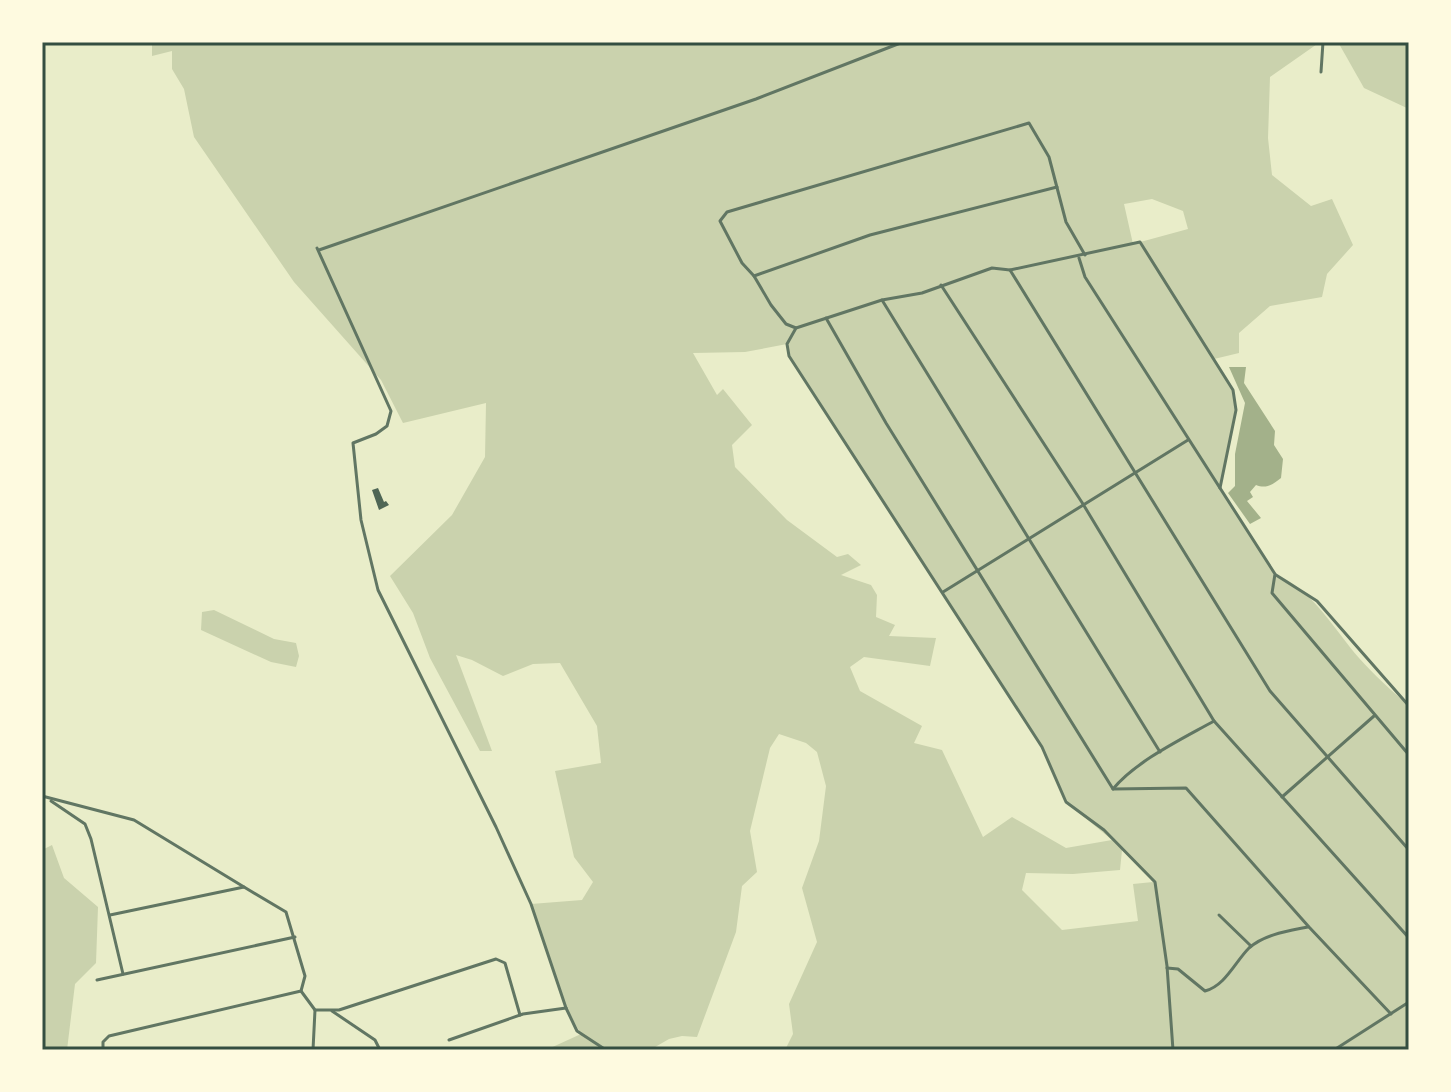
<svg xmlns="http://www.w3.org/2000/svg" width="1451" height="1092" font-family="'Alegreya Sans',sans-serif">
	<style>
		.green { fill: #cad2ad; fill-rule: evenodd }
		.water { fill: #a3b18a }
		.building { fill: #4f6655 }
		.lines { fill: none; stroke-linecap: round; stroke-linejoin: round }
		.minor { stroke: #617663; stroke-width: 3 }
		.neatline { fill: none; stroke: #344e41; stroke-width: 3 }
	</style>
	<rect width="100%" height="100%" fill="#e9edc9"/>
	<g class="green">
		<path d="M152,42H1320L1270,77L1268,138L1272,175L1311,206L1332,199L1353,245L1327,274L1322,297L1270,306L1239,333V353L1214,359L1233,390L1236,410L1220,488L1275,574C1312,589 1334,629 1359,658C1374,675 1392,691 1409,706V1050H785L793,1034L789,1004L817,942L802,888L819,841L826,786L817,752L806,743L779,734L770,748L750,831L757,872L742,886L736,932L697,1037L682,1036L669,1039L650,1050H546L581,1034L566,1008L531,904L582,900L593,882L574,857L555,771L601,763L597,726L560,663L533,664L503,676L472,660L456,655L492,751H480L430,658L413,613L390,576L452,515L485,457L486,403L403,423L381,380L294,282L194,137L184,89L172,69V51L152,56ZM1152,199L1183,211L1188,229L1133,244L1124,204ZM787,344L789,356L1042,747L1066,802L1112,840L1066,848L1012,817L983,837L942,750L914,743L922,726L860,691L850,667L864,657L930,666L936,638L889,636L895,625L876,617L877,595L871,585L841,575L861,565L848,554L837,557L787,520L735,467L732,445L752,425L723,389L717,395L693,353L745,352ZM1122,850L1153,882L1133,884L1138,921L1062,930L1022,890L1026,873L1073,874L1120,870Z"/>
		<path d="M1338,42H1409V109L1364,88Z"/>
		<path d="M214,610L274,639L296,643L299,656L296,667L271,662L201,630L202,612Z"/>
		<path d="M52,845L64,878L98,907L96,963L75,984L67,1050H42V850Z"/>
	</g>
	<path class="water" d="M1229,367H1246L1244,383L1275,431L1274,445L1283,459L1281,478C1272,485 1266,489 1256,485L1250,492L1253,497L1247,501L1261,518L1250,524L1228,493L1235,486V454L1245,403Z"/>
	<path class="building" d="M378,488L384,502L386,501L389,505L379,510L372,490Z"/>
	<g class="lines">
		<g class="minor">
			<path d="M995,42H1005"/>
			<path d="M1321,72L1323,42"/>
			<path d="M317,248L391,411L387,426L376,434L353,443L361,520L378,590L496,827L531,904L566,1008L577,1031L606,1050"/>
			<path d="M319,250L756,99L903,42"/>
			<path d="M1079,258L1085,277L1275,574L1272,593L1409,755"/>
			<path d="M1010,270L1270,691L1409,850"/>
			<path d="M754,276L870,235L1057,187"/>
			<path d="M941,285L1083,504L1214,721L1409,938"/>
			<path d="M882,300L1160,752"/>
			<path d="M826,318L886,423L1113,789L1186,788L1309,927L1391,1014"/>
			<path d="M796,328L786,324L771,305L754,276L742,263L720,221L727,212L1029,123L1049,157L1066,222L1085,255"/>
			<path d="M1276,575L1317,601L1409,706"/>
			<path d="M943,592L1188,440"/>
			<path d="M1113,789C1136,761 1182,739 1214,721"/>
			<path d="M42,796L134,820L244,887"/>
			<path d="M1282,797L1374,716"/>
			<path d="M51,801L85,824L91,839L123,974"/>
			<path d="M1219,915L1251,946"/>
			<path d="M1167,968L1178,969L1205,991C1225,986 1235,962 1249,948C1265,934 1288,931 1308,927"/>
			<path d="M97,980L295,937"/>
			<path d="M301,991L315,1010H339L496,959L505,963L520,1015"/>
			<path d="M332,1011L375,1040L380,1050"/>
			<path d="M449,1040L523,1014L566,1008"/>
			<path d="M103,1050V1042L109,1036L301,991L305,976L286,912L244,887L110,915"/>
			<path d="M313,1050L315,1010"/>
			<path d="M1173,1050L1167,966L1155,882L1104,830L1066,802L1042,747L789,356L787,344L796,328L882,300L922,293L992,268L1010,270L1140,242L1233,390L1236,410L1220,488"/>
			<path d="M1334,1050L1409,1002"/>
		</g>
	</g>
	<rect width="1451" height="1092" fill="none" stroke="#fefae0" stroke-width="88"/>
	<rect x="44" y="44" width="1363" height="1004" class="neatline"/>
</svg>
